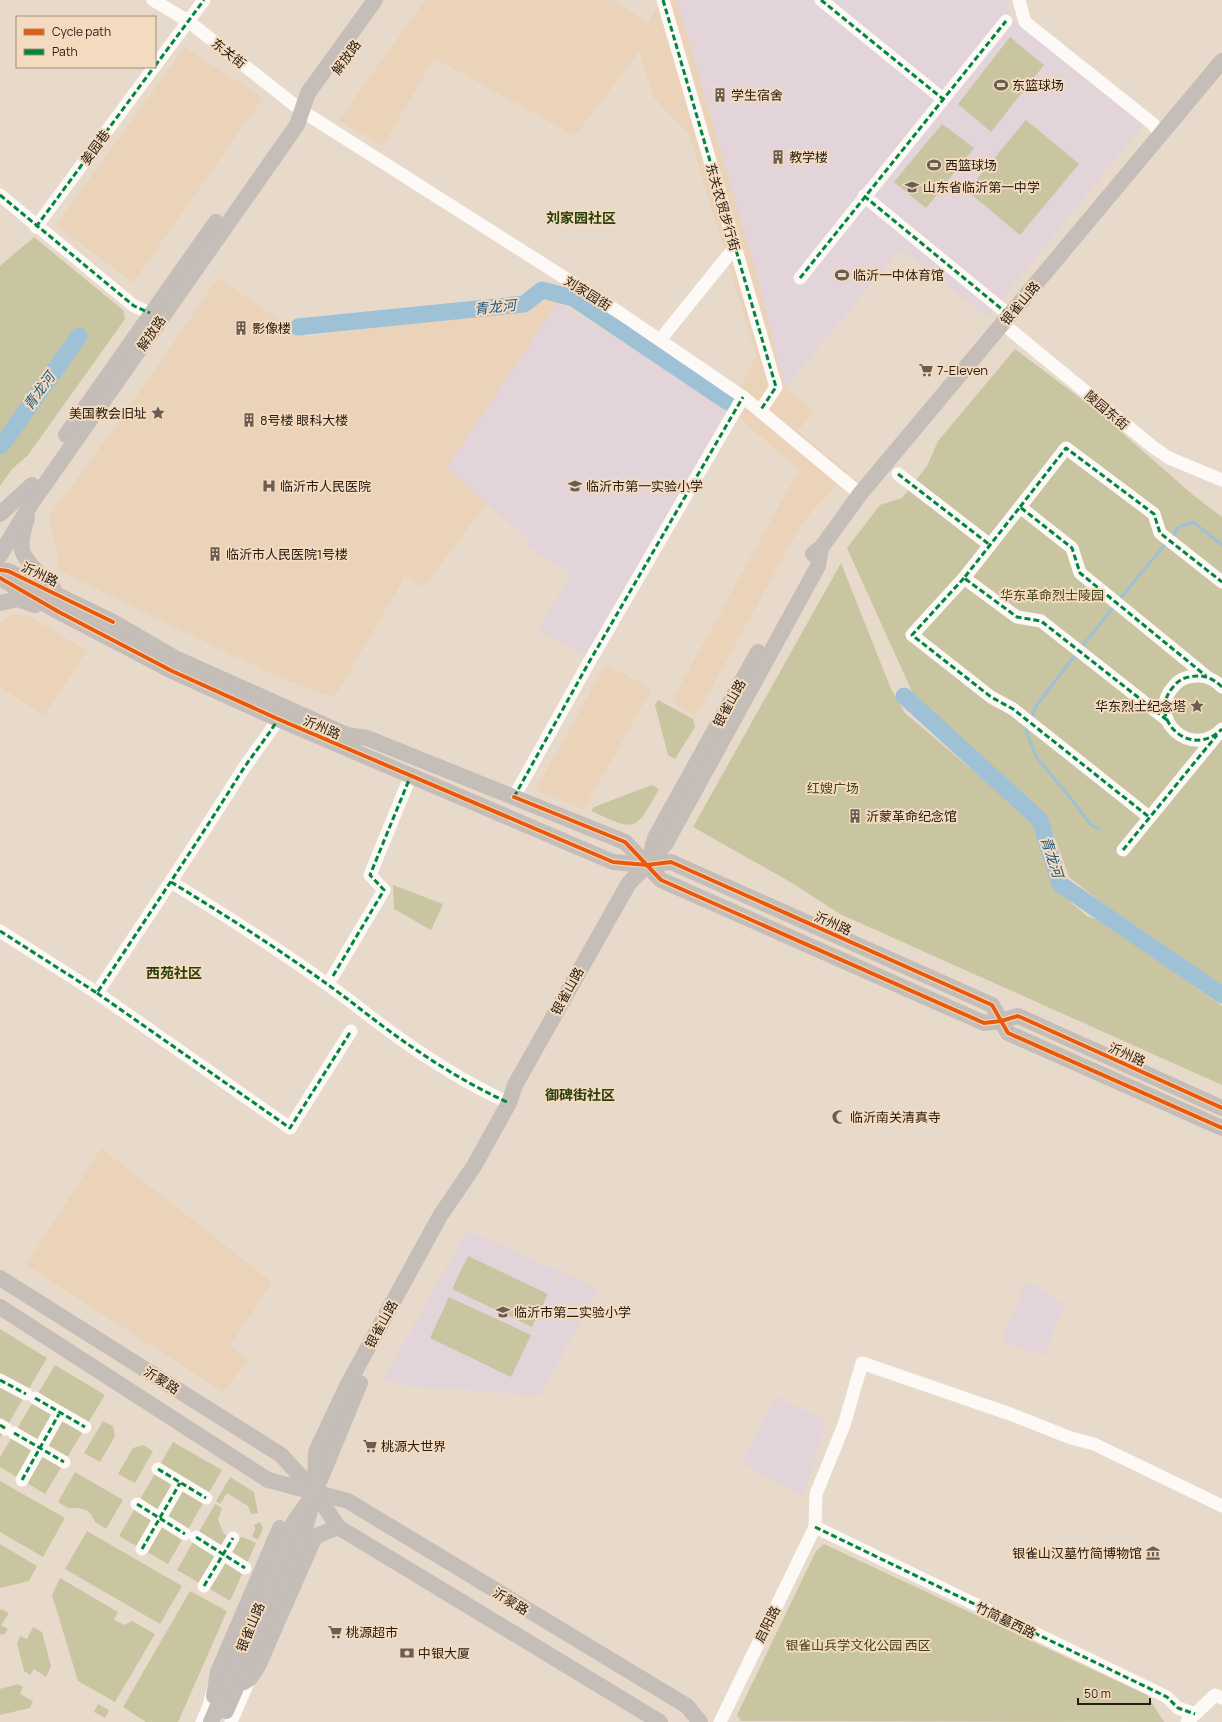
<svg xmlns="http://www.w3.org/2000/svg" width="1222" height="1722" font-family="Manrope,'Noto Sans SC',sans-serif">
	<style>
		.built { fill: #ebd3ba }
		.education { fill: #e2d4d8 }
		.green { fill: #c9c5a0 }
		.lines { fill: none; stroke-linecap: round; stroke-linejoin: round }
		.stream { stroke: #9fc1d6; stroke-width: 3 }
		.river { stroke: #9fc1d6; stroke-width: 17 }
		.minor { stroke: #fcf9f7; stroke-width: 13 }
		.major { stroke: #c5bdb8; stroke-width: 16 }
		.quiet { stroke: #00873e; stroke-width: 3; stroke-dasharray: 6 3; stroke-linecap: butt }
		.cycleway-casing { stroke: #f4dabf; stroke-width: 6 }
		.cycleway { stroke: #e8590c; stroke-width: 4 }
		.labels { text-anchor: middle; stroke-width: 4; stroke-linejoin: round; paint-order: stroke }
		.street-label { font-size: 13px; fill: #251c12; stroke: #f4dabf }
		.poi-label { font-size: 13px; fill: #251c12; stroke: #f4dabf; text-anchor: start }
		.park-label { font-size: 13px; fill: #444518; stroke: #f4dabf }
		.neighbourhood-label { font-size: 14px; font-weight: bold; fill: #293f0b; stroke: #f4dabf }
		.water-label { font-size: 14px; font-style: italic; fill: #1f5c82; stroke: #f4dabf }
	</style>
	<rect width="100%" height="100%" fill="#e8dacb"/>
	<g class="built">
		<path d="M425,0H613L648,23L658,5L656,0H677L757,274L785,388L814,411L798,431L848,472L803,522L696,716L671,702L799,469L727,408L742,385L756,356L689,134L653,97L639,52L575,136L434,58L383,146L338,121Z"/>
		<path d="M185,47L263,98L133,283L56,225Z"/>
		<path d="M218,278L306,337L527,308L541,300L558,302L446,468L486,504L424,587L405,577L334,698L273,675L60,571L49,517L115,427Z"/>
		<path d="M13,614L30,616L87,651L44,716L0,687V623Z"/>
		<path d="M606,664L652,689L584,809L535,791Z"/>
		<path d="M101,1148L272,1282L230,1346L249,1359L223,1392L26,1265Z"/>
	</g>
	<g class="education">
		<path d="M677,0H1007V8L1014,20L1143,126L987,317L901,249L785,388L757,274Z"/>
		<path d="M558,302L727,408L587,657L538,630L571,573L527,547L528,540L446,468Z"/>
		<path d="M467,1230L598,1289L540,1396L427,1387L393,1384L383,1380Z"/>
		<path d="M1033,1284L1064,1305L1044,1356L1001,1342L1024,1285Z"/>
		<path d="M776,1396L827,1421L803,1497L741,1462Z"/>
	</g>
	<g class="green">
		<path d="M1010,37L1044,65L991,132L958,104Z"/>
		<path d="M1026,120L1079,164L1020,235L967,191Z"/>
		<path d="M942,124L974,148L926,208L894,182Z"/>
		<path d="M34,237L123,310L125,319L28,455L12,469L0,486V266Z"/>
		<path d="M1015,349L1096,410L1193,495L1222,517V985L1098,900L1069,877L1047,816L914,696L847,548L880,505L902,498L927,466L938,441Z"/>
		<path d="M841,563L891,689L905,713L1035,823L1054,888L1087,916L1103,922L1222,1006V1085L840,914L792,883L693,827Z"/>
		<path d="M658,700L693,719L695,727L675,759L668,755L655,705Z"/>
		<path d="M652,785L659,789C635,832 637,832 591,811L594,807Z"/>
		<path d="M393,885L443,904L431,930L394,909Z"/>
		<path d="M468,1256L548,1294L532,1327L452,1289Z"/>
		<path d="M449,1297L531,1335L511,1377L430,1338Z"/>
		<path d="M0,1329L47,1358L0,1438Z"/>
		<path d="M55,1365L105,1395L45,1494L0,1467V1457Z"/>
		<path d="M103,1421L113,1426L115,1436L100,1462L84,1453Z"/>
		<path d="M173,1442L222,1470L168,1564L119,1536Z"/>
		<path d="M143,1445L153,1451L135,1483L118,1474L133,1448Z"/>
		<path d="M75,1472L123,1500L106,1529L95,1522L91,1514L86,1510L77,1508H68L58,1502Z"/>
		<path d="M230,1477L254,1492L258,1513L251,1514L248,1506L227,1493L220,1504L216,1501Z"/>
		<path d="M0,1481L65,1518L43,1557L0,1532Z"/>
		<path d="M215,1504L222,1508L218,1520L224,1534L233,1538L243,1537L256,1543L230,1601L177,1570Z"/>
		<path d="M260,1522L263,1528L258,1540L252,1536L255,1530L254,1525Z"/>
		<path d="M87,1531L182,1586L160,1624L65,1569Z"/>
		<path d="M0,1544L37,1566L29,1581L0,1588Z"/>
		<path d="M824,1544L1147,1695L1164,1722L741,1721L737,1715L816,1551Z"/>
		<path d="M60,1578L118,1612L114,1620L125,1625L132,1621L155,1634L115,1702L78,1681L52,1595Z"/>
		<path d="M190,1591L227,1611L178,1722H146L123,1707Z"/>
		<path d="M2,1609L9,1613L1,1625L8,1629L5,1634L0,1635V1610Z"/>
		<path d="M33,1627L42,1632L51,1666L46,1677L34,1669L30,1675L24,1671L17,1643L20,1636L27,1639Z"/>
		<path d="M18,1684L23,1687L20,1694L33,1701L30,1708L0,1715V1689Z"/>
		<path d="M98,1704L109,1710L105,1718L94,1712Z"/>
	</g>
	<g class="lines">
		<g class="stream">
			<path d="M1171,538L1179,527L1193,522L1222,545"/>
			<path d="M1118,601L1167,542"/>
			<path d="M1081,648L1115,605"/>
			<path d="M1031,719L1036,706L1076,654"/>
			<path d="M1029,725L1026,731L1037,758L1069,796L1091,825L1100,829"/>
		</g>
		<g class="river">
			<path d="M298,327L524,304L542,290L573,298L728,402"/>
			<path d="M0,446L4,442L79,336"/>
			<path d="M904,696L1040,820L1060,884L1222,995"/>
		</g>
		<g class="minor">
			<path d="M153,0L188,21L302,111L620,313L743,397L860,494"/>
			<path d="M663,0L776,387L760,411"/>
			<path d="M821,0L943,99"/>
			<path d="M1019,0L1025,22L1153,124L1160,135"/>
			<path d="M155,66L204,0"/>
			<path d="M0,195L134,306L150,313"/>
			<path d="M864,196L1009,315"/>
			<path d="M36,227L154,67"/>
			<path d="M800,278L1006,21"/>
			<path d="M1002,323L1153,447L1169,458L1222,480"/>
			<path d="M660,340L735,247"/>
			<path d="M898,474L990,545"/>
			<path d="M1020,507L1066,448L1154,514L1160,533L1222,582"/>
			<path d="M964,578L912,635L991,697L1013,709L1149,817"/>
			<path d="M1222,687C1212,677 1202,674 1189,677C1183,678 1178,681 1174,686C1145,717 1190,761 1222,729"/>
			<path d="M1167,720L1041,621L1017,617L964,578L1020,507L1072,548L1080,573L1206,676"/>
			<path d="M514,797L588,664L743,397"/>
			<path d="M1123,850L1217,735"/>
			<path d="M171,882C233,920 296,960 354,1004C402,1042 454,1078 509,1103"/>
			<path d="M0,931L97,993C145,920 194,848 240,774C252,755 267,738 278,719"/>
			<path d="M333,976L384,890L370,875L411,775"/>
			<path d="M97,993L290,1128L351,1031"/>
			<path d="M0,1380L26,1394"/>
			<path d="M35,1398L85,1427"/>
			<path d="M0,1425L6,1429"/>
			<path d="M14,1433L64,1462"/>
			<path d="M158,1469L206,1498"/>
			<path d="M22,1480L59,1414"/>
			<path d="M137,1504L185,1534"/>
			<path d="M815,1527L1167,1697L1178,1708L1195,1714"/>
			<path d="M196,1537L245,1568"/>
			<path d="M142,1549L180,1483"/>
			<path d="M204,1586L233,1538"/>
			<path d="M202,1722L209,1706L214,1685"/>
			<path d="M231,1722L250,1678"/>
			<path d="M720,1722L815,1527L816,1494L844,1425L862,1363L1013,1415L1071,1438L1094,1444L1222,1506"/>
			<path d="M1187,1722L1215,1695L1222,1698"/>
		</g>
		<g class="major">
			<path d="M66,435L216,222"/>
			<path d="M0,514L32,485"/>
			<path d="M27,518C24,528 19,543 23,553C28,564 44,579 53,587"/>
			<path d="M813,554L821,548L860,494L1222,61"/>
			<path d="M0,555L31,504L297,125L308,93L375,0"/>
			<path d="M0,570L8,571L113,622L175,658L347,735L367,738L625,842L661,880L984,1023L1001,1021L1018,1016L1222,1108"/>
			<path d="M0,578L59,612L172,671L278,719L613,862L647,865L671,862L992,1005L1008,1033L1222,1128"/>
			<path d="M0,603L17,599L35,605"/>
			<path d="M649,860L655,838L758,652"/>
			<path d="M0,1278L281,1455L315,1492L338,1527L660,1722"/>
			<path d="M0,1307L268,1480L348,1501L687,1706L700,1722"/>
			<path d="M244,1682L250,1678L258,1666L312,1543L316,1536L338,1527"/>
			<path d="M214,1696L218,1672L280,1528"/>
			<path d="M226,1711L305,1529L315,1492L360,1383"/>
			<path d="M211,1722L294,1522L315,1492L316,1452L348,1384L440,1216L474,1166L509,1103L515,1085L629,883L647,865L666,843L818,566L821,548"/>
		</g>
		<g class="quiet">
			<path d="M663,0L776,387L760,411"/>
			<path d="M821,0L943,99"/>
			<path d="M155,66L204,0"/>
			<path d="M0,195L134,306L150,313"/>
			<path d="M864,196L1009,315"/>
			<path d="M36,227L154,67"/>
			<path d="M800,278L1006,21"/>
			<path d="M898,474L990,545"/>
			<path d="M1020,507L1066,448L1154,514L1160,533L1222,582"/>
			<path d="M964,578L912,635L991,697L1013,709L1149,817"/>
			<path d="M1222,687C1212,677 1202,674 1189,677C1183,678 1178,681 1174,686C1145,717 1190,761 1222,729"/>
			<path d="M1167,720L1041,621L1017,617L964,578L1020,507L1072,548L1080,573L1206,676"/>
			<path d="M514,797L588,664L743,397"/>
			<path d="M1123,850L1217,735"/>
			<path d="M171,882C233,920 296,960 354,1004C402,1042 454,1078 509,1103"/>
			<path d="M0,931L97,993C145,920 194,848 240,774C252,755 267,738 278,719"/>
			<path d="M333,976L384,890L370,875L411,775"/>
			<path d="M97,993L290,1128L351,1031"/>
			<path d="M0,1380L26,1394"/>
			<path d="M35,1398L85,1427"/>
			<path d="M0,1425L6,1429"/>
			<path d="M14,1433L64,1462"/>
			<path d="M158,1469L206,1498"/>
			<path d="M22,1480L59,1414"/>
			<path d="M137,1504L185,1534"/>
			<path d="M815,1527L1167,1697L1178,1708L1195,1714"/>
			<path d="M196,1537L245,1568"/>
			<path d="M142,1549L180,1483"/>
			<path d="M204,1586L233,1538"/>
		</g>
		<defs>
			<g id="cycleway">
				<path d="M0,570L8,571L113,622"/>
				<path d="M0,578L59,612L172,671L278,719L613,862L647,865L671,862L992,1005L1008,1033L1222,1128"/>
				<path d="M514,797L625,842L661,880L984,1023L1001,1021L1018,1016L1222,1108"/>
			</g>
		</defs>
		<use href="#cycleway" class="cycleway-casing"/>
		<use href="#cycleway" class="cycleway"/>
	</g>
	<defs>
		<symbol id="stadium-bare" viewBox="-9 -9 18 18"><path d="M0-5a6.5 5 0 1 0 0 10a6.5 5 0 1 0 0-10ZM-3.5-1.8h7v3.6h-7Z" fill="#695e53" stroke="#f4dabf" stroke-width="2.5" paint-order="stroke"/></symbol>
		<symbol id="building-bare" viewBox="-9 -9 18 18"><path d="M-4-6H4V6H1V3H-1V6H-4ZM-2.5-4.3h1.7v1.8h-1.7ZM.8-4.3h1.7v1.8H.8ZM-2.5-1h1.7V.8h-1.7ZM.8-1h1.7V.8H.8Z" fill="#695e53" stroke="#f4dabf" stroke-width="2.5" paint-order="stroke"/></symbol>
		<symbol id="school-bare" viewBox="-9 -9 18 18"><path d="M0-5L7-2L0 1L-7-2ZM-4 1L0 2.5L4 1V4Q0 6-4 4Z" fill="#695e53" stroke="#f4dabf" stroke-width="2.5" paint-order="stroke"/></symbol>
		<symbol id="supermarket-bare" viewBox="-9 -9 18 18"><path d="M-6-5.5h2.5l.6 2H6L4.5 2H-2.5L-4.4-4H-6ZM-1.5 3.2a1.3 1.3 0 1 0 .1 0ZM3 3.2a1.3 1.3 0 1 0 .1 0Z" fill="#695e53" stroke="#f4dabf" stroke-width="2.5" paint-order="stroke"/></symbol>
		<symbol id="sight-bare" viewBox="-9 -9 18 18"><path d="M0-6L1.8-2.2L6-1.7L2.9 1.2L3.7 5.4L0 3.3L-3.7 5.4L-2.9 1.2L-6-1.7L-1.8-2.2Z" fill="#695e53" stroke="#f4dabf" stroke-width="2.5" paint-order="stroke"/></symbol>
		<symbol id="hospital-bare" viewBox="-9 -9 18 18"><path d="M-5-5h3v3.5h4V-5h3V5h-3V1.5h-4V5h-3Z" fill="#695e53" stroke="#f4dabf" stroke-width="2.5" paint-order="stroke"/></symbol>
		<symbol id="mosque-bare" viewBox="-9 -9 18 18"><path d="M3.5-4.9A6 6 0 1 0 3.5 4.9A5 5 0 1 1 3.5-4.9Z" fill="#695e53" stroke="#f4dabf" stroke-width="2.5" paint-order="stroke"/></symbol>
		<symbol id="museum-bare" viewBox="-9 -9 18 18"><path d="M0-6L6-3V-2H-6V-3ZM-5-1h2V3h-2ZM-1-1h2V3h-2ZM3-1h2V3H3ZM-6 4H6V6H-6Z" fill="#695e53" stroke="#f4dabf" stroke-width="2.5" paint-order="stroke"/></symbol>
		<symbol id="bank-bare" viewBox="-9 -9 18 18"><path d="M-6-4H6V4H-6ZM0-2.3a2.3 2.3 0 1 0 0 4.6a2.3 2.3 0 1 0 0-4.6Z" fill="#695e53" stroke="#f4dabf" stroke-width="2.5" paint-order="stroke"/></symbol>
	</defs>
	<g fill-rule="evenodd">
		<use href="#stadium-bare" x="991" y="75" width="20" height="20"/>
		<use href="#building-bare" x="710" y="85" width="20" height="20"/>
		<use href="#building-bare" x="768" y="147" width="20" height="20"/>
		<use href="#stadium-bare" x="924" y="155" width="20" height="20"/>
		<use href="#school-bare" x="902" y="177" width="20" height="20"/>
		<use href="#stadium-bare" x="832" y="265" width="20" height="20"/>
		<use href="#building-bare" x="231" y="318" width="20" height="20"/>
		<use href="#supermarket-bare" x="916" y="360" width="20" height="20"/>
		<use href="#sight-bare" x="148" y="403" width="20" height="20"/>
		<use href="#building-bare" x="239" y="410" width="20" height="20"/>
		<use href="#hospital-bare" x="259" y="476" width="20" height="20"/>
		<use href="#school-bare" x="565" y="476" width="20" height="20"/>
		<use href="#building-bare" x="205" y="544" width="20" height="20"/>
		<use href="#sight-bare" x="1187" y="696" width="20" height="20"/>
		<use href="#building-bare" x="845" y="806" width="20" height="20"/>
		<use href="#mosque-bare" x="829" y="1107" width="20" height="20"/>
		<use href="#school-bare" x="493" y="1302" width="20" height="20"/>
		<use href="#supermarket-bare" x="360" y="1436" width="20" height="20"/>
		<use href="#museum-bare" x="1143" y="1543" width="20" height="20"/>
		<use href="#supermarket-bare" x="325" y="1622" width="20" height="20"/>
		<use href="#bank-bare" x="397" y="1643" width="20" height="20"/>
	</g>
	<g class="labels">
		<g class="street-label">
			<text transform="translate(229 53) rotate(38)" y="5">东关街</text>
			<text transform="translate(346 57) rotate(-54)" y="5">解放路</text>
			<text transform="translate(95 147) rotate(-54)" y="5">姜园巷</text>
			<text transform="translate(723 207) rotate(74)" y="5">东关农贸步行街</text>
			<text transform="translate(588 293) rotate(32)" y="5">刘家园街</text>
			<text transform="translate(1020 303) rotate(-50)" y="5">银雀山路</text>
			<text transform="translate(151 333) rotate(-55)" y="5">解放路</text>
			<text transform="translate(1107 410) rotate(40)" y="5">陵园东街</text>
			<text transform="translate(40 574) rotate(25)" y="5">沂州路</text>
			<text transform="translate(729 703) rotate(-61)" y="5">银雀山路</text>
			<text transform="translate(322 727) rotate(23)" y="5">沂州路</text>
			<text transform="translate(833 923) rotate(24)" y="5">沂州路</text>
			<text transform="translate(567 991) rotate(-61)" y="5">银雀山路</text>
			<text transform="translate(1127 1054) rotate(24)" y="5">沂州路</text>
			<text transform="translate(381 1324) rotate(-61)" y="5">银雀山路</text>
			<text transform="translate(162 1380) rotate(32)" y="5">沂蒙路</text>
			<text transform="translate(511 1601) rotate(31)" y="5">沂蒙路</text>
			<text transform="translate(1006 1620) rotate(26)" y="5">竹简墓西路</text>
			<text transform="translate(767 1624) rotate(-63)" y="5">启阳路</text>
			<text transform="translate(250 1627) rotate(-67)" y="5">银雀山路</text>
		</g>
		<g class="poi-label">
			<text x="1012" y="90">东篮球场</text>
			<text x="731" y="100">学生宿舍</text>
			<text x="789" y="162">教学楼</text>
			<text x="945" y="170">西篮球场</text>
			<text x="923" y="192">山东省临沂第一中学</text>
			<text x="853" y="280">临沂一中体育馆</text>
			<text x="252" y="333">影像楼</text>
			<text x="937" y="375">7-Eleven</text>
			<text x="147" y="418" text-anchor="end">美国教会旧址</text>
			<text x="260" y="425">8号楼 眼科大楼</text>
			<text x="280" y="491">临沂市人民医院</text>
			<text x="586" y="491">临沂市第一实验小学</text>
			<text x="226" y="559">临沂市人民医院1号楼</text>
			<text x="1186" y="711" text-anchor="end">华东烈士纪念塔</text>
			<text x="866" y="821">沂蒙革命纪念馆</text>
			<text x="850" y="1122">临沂南关清真寺</text>
			<text x="514" y="1317">临沂市第二实验小学</text>
			<text x="381" y="1451">桃源大世界</text>
			<text x="1142" y="1558" text-anchor="end">银雀山汉墓竹简博物馆</text>
			<text x="346" y="1637">桃源超市</text>
			<text x="418" y="1658">中银大厦</text>
		</g>
		<g class="park-label">
			<text x="1052" y="600">华东革命烈士陵园</text>
			<text x="833" y="793">红嫂广场</text>
			<text x="858" y="1650">银雀山兵学文化公园 西区</text>
		</g>
		<g class="neighbourhood-label">
			<text x="581" y="223">刘家园社区</text>
			<text x="174" y="978">西苑社区</text>
			<text x="580" y="1100">御碑街社区</text>
		</g>
		<g class="water-label">
			<text transform="translate(495 307) rotate(-6)" y="5">青龙河</text>
			<text transform="translate(39 391) rotate(-54)" y="5">青龙河</text>
			<text transform="translate(1052 857) rotate(72)" y="5">青龙河</text>
		</g>
	</g>
	<rect x="16" y="16" width="140" height="52" fill="#f4dabf" stroke="#a18e7a"/>
	<rect x="24" y="29" width="20" height="6" fill="#e8590c" stroke="#a18e7a"/>
	<text x="52" y="36" font-size="12" fill="#251c12">Cycle path</text>
	<rect x="24" y="49" width="20" height="6" fill="#00873e" stroke="#a18e7a"/>
	<text x="52" y="56" font-size="12" fill="#251c12">Path</text>
	<path d="M1078 1698v6h72v-6" fill="none" stroke="#251c12" stroke-width="2"/>
	<text x="1084" y="1698" font-size="12" fill="#251c12" stroke="#f4dabf" stroke-width="3" paint-order="stroke">50 m</text>
</svg>
